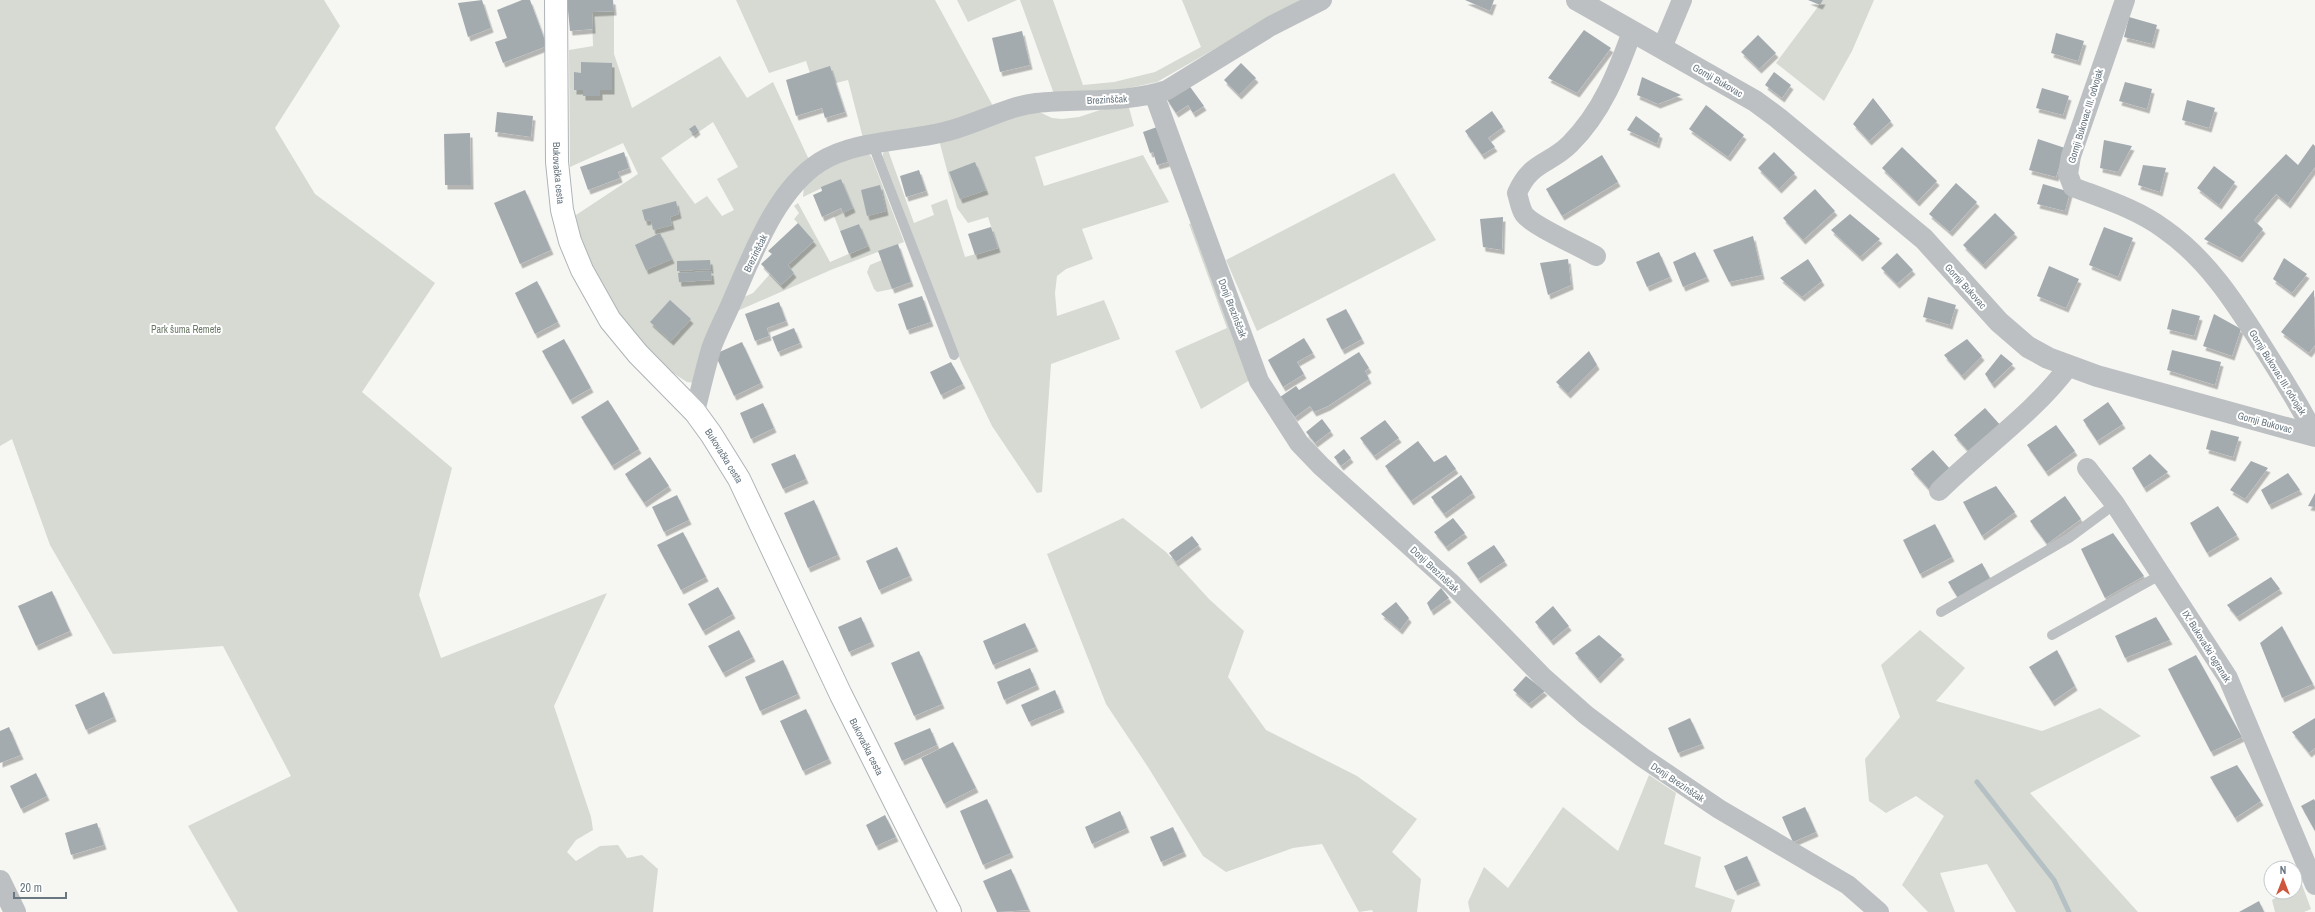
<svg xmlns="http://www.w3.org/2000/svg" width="2315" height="912" font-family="'Archivo Narrow',sans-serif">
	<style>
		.green { fill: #d6dad3; fill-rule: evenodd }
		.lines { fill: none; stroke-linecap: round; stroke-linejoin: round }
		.stream { stroke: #b4c0c3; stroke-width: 5 }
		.building { fill: #a4abaf; filter: url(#shadow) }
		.secondary-casing { stroke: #aeb4b7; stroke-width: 24 }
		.service { stroke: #bcc0c2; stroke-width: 10 }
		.minor { stroke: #bcc0c2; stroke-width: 20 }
		.tertiary { stroke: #bcc0c2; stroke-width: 22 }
		.secondary { stroke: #fff; stroke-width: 22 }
		.labels { text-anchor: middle; stroke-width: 4; stroke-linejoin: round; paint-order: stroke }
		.street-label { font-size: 10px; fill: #697780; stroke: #fff }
		.park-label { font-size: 10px; fill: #6b7967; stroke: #fff }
	</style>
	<defs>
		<filter id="shadow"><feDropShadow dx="2.5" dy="4.5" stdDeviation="0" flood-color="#0004"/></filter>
	</defs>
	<rect width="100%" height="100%" fill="#f6f6f3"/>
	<g class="green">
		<path d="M0,0H324L340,26L275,128L315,194L435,283L362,392L452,468L419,595L441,658L607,593L554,706L591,817L593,830L576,840L567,852L576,861L600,846L618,845L627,858L642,855L658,869L653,912H238L188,826L291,776L223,646L113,654L50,545L12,439L0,446Z"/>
		<path d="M736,0H935L993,106L949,125L863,138L848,80L836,83L810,73L806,61L769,73Z"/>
		<path d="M957,0H1017L968,22Z"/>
		<path d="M1020,0H1053L1083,85L1114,82L1155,72L1201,47L1182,0H1300L1157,82L1115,91L1054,94Z"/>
		<path d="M1823,0H1874L1852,51L1824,101L1776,63Z"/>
		<path d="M614,11V54L632,108L720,56L747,98L773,82L810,162L695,383L687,382L673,373L625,325L588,262L573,217L638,174L623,143L570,167L569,50L593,46L592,12ZM713,122L738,167L717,179L734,210L722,216L707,196L695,204L661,158Z"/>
		<path d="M1128,104L1134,126L1035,157L1044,186L1143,155L1169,202L1082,229L1093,259L1066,269L1057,276L1055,293L1057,316L1104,300L1120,339L1051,364L1042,492L1037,493L992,426L961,362L883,157V153L888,150L914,223L934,215L931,205L947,199L965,257L998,248L988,217L968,223L957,208L939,140L1037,111L1052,118L1062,119L1079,117L1100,110Z"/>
		<path d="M869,154L872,158L904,242L833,269L735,312L744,297L753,293L770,274L781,285L794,273L788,265L814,241L794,219L799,213L794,206L798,203L830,262L867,246L859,224L840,231L834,216L853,208L841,179L803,197L804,185L831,164Z"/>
		<path d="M1394,173L1436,240L1257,331L1226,260Z"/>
		<path d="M1195,223L1250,380L1201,409L1175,351L1227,328L1189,224Z"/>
		<path d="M882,260L892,289L877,292L874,289L867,272L870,265Z"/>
		<path d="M1123,518L1166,552L1209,599L1244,631L1228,677L1266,730L1357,776L1417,819L1392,852L1421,879L1417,912H1373L1372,910L1359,912L1322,844L1293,848L1226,872L1203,856L1148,767L1106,704L1047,554Z"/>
		<path d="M1920,630L1965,668L1936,701L2042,731L2100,708L2141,736L2030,793L2138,912H2016L1987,864L1940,873L1955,912H1928L1902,885L1944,816L1916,796L1886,813L1869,801L1865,759L1900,717L1881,665Z"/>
		<path d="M1649,775L1676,793L1664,844L1701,857L1695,887L1735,900L1731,912H1470L1468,902L1484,867L1508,888L1563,807L1618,851Z"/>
		<path d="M2301,882L2311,909L2304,912H2275L2272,900L2285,892H2295V886Z"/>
	</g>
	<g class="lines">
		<path class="stream" d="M1977,782L2054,880L2069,912"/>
	</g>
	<g class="building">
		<path d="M482,0L491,28L468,37L458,3Z"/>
		<path d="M522,0H530L547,46L503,63L495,42L507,38L497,10Z"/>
		<path d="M567,0H613L614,11L592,12L593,29L570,31Z"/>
		<path d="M1465,0H1494L1490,11Z"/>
		<path d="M1808,0H1823L1820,5Z"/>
		<path d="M2129,17L2157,25L2152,44L2124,37Z"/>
		<path d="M1584,30L1611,48L1577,93L1548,78Z"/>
		<path d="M1022,31L1030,65L1000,72L992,38Z"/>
		<path d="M2056,33L2084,41L2078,61L2051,53Z"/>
		<path d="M1758,35L1776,53L1759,69L1741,52Z"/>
		<path d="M581,62L612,63V90H600V96H583V90H574V72L581,73Z"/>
		<path d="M1241,63L1256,78L1239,95L1224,80Z"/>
		<path d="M830,66L845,112L825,118L822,108L796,116L786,80Z"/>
		<path d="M1774,72L1791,85L1782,98L1765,85Z"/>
		<path d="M1642,77L1681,95L1658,104L1637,95Z"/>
		<path d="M2125,82L2152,89L2147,109L2119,101Z"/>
		<path d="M1188,84L1204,106L1193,113L1188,105L1176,113L1166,98Z"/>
		<path d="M2042,88L2069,96L2063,115L2036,108Z"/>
		<path d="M1873,98L1891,121L1869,141L1853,124Z"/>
		<path d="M2187,100L2215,108L2209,128L2182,120Z"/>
		<path d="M1706,105L1744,135L1728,157L1689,129Z"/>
		<path d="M1492,111L1503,127L1488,138L1495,147L1482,155L1465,131Z"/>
		<path d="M497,112L533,116L531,137L495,132Z"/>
		<path d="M1636,116L1660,134L1657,144L1627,130Z"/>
		<path d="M695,125L698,130L693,134L689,129Z"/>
		<path d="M1157,127L1168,162L1157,165L1153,152L1150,153L1143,132Z"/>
		<path d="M470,133L471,185H445L444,134Z"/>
		<path d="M2038,139L2065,148L2056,177L2029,170Z"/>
		<path d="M2104,140L2132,146L2118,172L2100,168Z"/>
		<path d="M2313,144L2315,146V167L2288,204L2276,194L2254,220L2263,229L2240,258L2204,239L2286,154L2298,165Z"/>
		<path d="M1902,147L1937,181L1917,202L1882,168Z"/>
		<path d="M624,152L629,168L618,172L620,178L588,190L580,167Z"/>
		<path d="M1774,152L1795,173L1779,189L1758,168Z"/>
		<path d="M1602,155L1618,182L1562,216L1546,189Z"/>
		<path d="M975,162L986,190L960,199L949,172Z"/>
		<path d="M2143,165L2166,168L2160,192L2138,185Z"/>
		<path d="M2214,166L2235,182L2219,205L2197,188Z"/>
		<path d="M919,170L926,191L906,197L900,176Z"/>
		<path d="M841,179L853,208L843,213L841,208L822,217L813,195L822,191L821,187Z"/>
		<path d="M1956,183L1977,202L1950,232L1929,214Z"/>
		<path d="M2043,184L2070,192L2065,211L2037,204Z"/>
		<path d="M880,185L886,211L867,216L861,190Z"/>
		<path d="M1815,189L1835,211L1803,240L1783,218Z"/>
		<path d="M525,190L551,250L520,264L494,203Z"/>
		<path d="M676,201L679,214L670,217L672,225L653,230L651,220L645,221L642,210Z"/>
		<path d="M1995,213L2015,233L1983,265L1963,245Z"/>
		<path d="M1850,214L1880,239L1860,257L1831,230Z"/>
		<path d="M1503,217L1502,250L1483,247L1480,219Z"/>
		<path d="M798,223L814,241L788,265L794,273L781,285L761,264L772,254L768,251Z"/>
		<path d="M859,224L868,246L849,254L840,231Z"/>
		<path d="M991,227L998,248L975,255L968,234Z"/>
		<path d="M2104,227L2133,238L2118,277L2089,265Z"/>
		<path d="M660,233L672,259L646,270L635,245Z"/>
		<path d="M1753,236L1762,275L1729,282L1713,250Z"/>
		<path d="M898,244L911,282L892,289L878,251Z"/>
		<path d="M1659,252L1670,277L1647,287L1636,262Z"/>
		<path d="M1695,252L1707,277L1683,287L1673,262Z"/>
		<path d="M1897,253L1913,270L1897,284L1881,268Z"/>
		<path d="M2284,258L2307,274L2292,293L2273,279Z"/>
		<path d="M1568,259L1571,285L1548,295L1540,263Z"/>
		<path d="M1808,259L1822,281L1802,297L1780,278Z"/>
		<path d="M710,260L711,269L677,271V261Z"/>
		<path d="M2049,266L2079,279L2066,308L2037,296Z"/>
		<path d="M711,271L712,280L679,282L678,273Z"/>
		<path d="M537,281L558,322L535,334L515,293Z"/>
		<path d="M2314,290L2315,345L2309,353L2281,332Z"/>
		<path d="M922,296L931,322L907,330L898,304Z"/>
		<path d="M1928,297L1956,305L1950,325L1923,317Z"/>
		<path d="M670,300L691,319L671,341L650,322Z"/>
		<path d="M779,302L786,321L767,328L769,336L755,341L745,314Z"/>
		<path d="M1346,309L1362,339L1342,350L1326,319Z"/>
		<path d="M2172,309L2200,316L2194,336L2167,329Z"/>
		<path d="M2214,314L2241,329L2232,356L2203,346Z"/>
		<path d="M794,328L800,343L778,352L772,337Z"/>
		<path d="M1304,338L1313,353L1297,362L1304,374L1283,387L1268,360Z"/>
		<path d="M564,339L591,388L570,400L542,351Z"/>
		<path d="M1967,339L1982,356L1962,376L1944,355Z"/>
		<path d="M742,342L761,383L734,396L715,354Z"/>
		<path d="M2172,350L2221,362L2215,385L2167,370Z"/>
		<path d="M1589,351L1597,365L1568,394L1556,382Z"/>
		<path d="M1359,352L1369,368L1365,371L1369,379L1328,406L1314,412L1310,406L1295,417L1280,397L1296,386L1299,390Z"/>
		<path d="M2001,354L2013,364L1992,384L1985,374Z"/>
		<path d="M951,362L963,384L941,395L930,372Z"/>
		<path d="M608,400L639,449L612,466L581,417Z"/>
		<path d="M2108,402L2123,424L2097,441L2083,420Z"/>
		<path d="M763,403L774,428L751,439L740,413Z"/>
		<path d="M1985,408L2002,427L1971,454L1954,435Z"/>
		<path d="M1322,419L1331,431L1315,443L1306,432Z"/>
		<path d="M1385,420L1399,438L1374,456L1360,438Z"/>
		<path d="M2056,425L2075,451L2046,472L2027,445Z"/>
		<path d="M2211,430L2239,437L2233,457L2206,449Z"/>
		<path d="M1418,441L1434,462L1446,455L1456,469L1411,501L1385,466Z"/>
		<path d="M1344,449L1351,458L1341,466L1334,457Z"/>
		<path d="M1933,450L1951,470L1929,489L1911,469Z"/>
		<path d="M795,454L806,479L783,489L771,464Z"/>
		<path d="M2150,454L2168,472L2144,488L2132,468Z"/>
		<path d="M650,457L669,486L644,503L625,474Z"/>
		<path d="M2251,461L2268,468L2245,499L2230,490Z"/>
		<path d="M2288,473L2300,490L2269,505L2261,490Z"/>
		<path d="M1461,475L1473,493L1444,514L1431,497Z"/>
		<path d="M1996,486L2015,512L1982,536L1963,502Z"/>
		<path d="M2315,493V507L2308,506Z"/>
		<path d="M677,495L689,520L664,532L652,507Z"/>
		<path d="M2065,496L2081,519L2047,544L2030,521Z"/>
		<path d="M814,500L838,555L808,568L784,513Z"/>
		<path d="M2218,506L2237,535L2207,553L2190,523Z"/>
		<path d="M1453,518L1465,533L1446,547L1434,532Z"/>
		<path d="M1935,524L1952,557L1920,574L1903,540Z"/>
		<path d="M683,532L706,577L681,590L657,545Z"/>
		<path d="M2113,533L2144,576L2105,598L2081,549Z"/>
		<path d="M1192,536L1199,545L1176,562L1169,553Z"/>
		<path d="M1494,545L1505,561L1478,579L1467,563Z"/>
		<path d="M897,547L910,576L879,590L866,561Z"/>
		<path d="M1982,563L1991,580L1958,598L1948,582Z"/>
		<path d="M2271,577L2280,589L2237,617L2227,605Z"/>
		<path d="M718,587L733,614L703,631L688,604Z"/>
		<path d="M1441,588L1449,598L1431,611L1427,603Z"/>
		<path d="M52,591L70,631L36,646L18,606Z"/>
		<path d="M1396,602L1409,618L1400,630L1381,614Z"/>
		<path d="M1553,606L1569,626L1551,641L1535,622Z"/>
		<path d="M861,617L872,642L849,652L838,627Z"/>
		<path d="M2156,617L2170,640L2125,658L2115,636Z"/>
		<path d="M1025,623L1036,647L993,665L983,641Z"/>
		<path d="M2282,626L2313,684L2282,698L2260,643Z"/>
		<path d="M739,630L753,657L723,673L708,646Z"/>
		<path d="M1599,635L1622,655L1598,679L1575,653Z"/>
		<path d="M2057,650L2075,686L2052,702L2029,667Z"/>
		<path d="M919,651L942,704L914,716L891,663Z"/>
		<path d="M2196,655L2242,737L2211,752L2168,669Z"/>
		<path d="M783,660L798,694L760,711L745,677Z"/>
		<path d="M1030,668L1037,685L1004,700L997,682Z"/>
		<path d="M1526,676L1545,691L1529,704L1513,690Z"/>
		<path d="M1055,690L1062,708L1029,722L1021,705Z"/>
		<path d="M104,692L114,717L86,730L75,705Z"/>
		<path d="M806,709L829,759L803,771L780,721Z"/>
		<path d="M1690,718L1702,744L1678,753L1668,728Z"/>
		<path d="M2315,718V748L2309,753L2292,732Z"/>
		<path d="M9,727L21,755L0,763V731Z"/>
		<path d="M930,728L937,745L902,761L894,743Z"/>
		<path d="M953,742L976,788L944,804L921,758Z"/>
		<path d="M2237,765L2261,801L2235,818L2210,777Z"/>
		<path d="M36,773L47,796L21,809L10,786Z"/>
		<path d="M987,799L1011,853L983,865L960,811Z"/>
		<path d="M2314,799L2315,801V831L2301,806Z"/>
		<path d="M1805,807L1816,832L1793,842L1782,817Z"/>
		<path d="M1120,811L1127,828L1092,844L1085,827Z"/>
		<path d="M885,815L896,837L876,846L866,825Z"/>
		<path d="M97,823L104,845L71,855L65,833Z"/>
		<path d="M1173,827L1184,852L1161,862L1150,837Z"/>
		<path d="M1747,856L1758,881L1735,891L1724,866Z"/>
		<path d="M1011,869L1029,910L997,912L983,881Z"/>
		<path d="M2259,901L2264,912H2239Z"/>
	</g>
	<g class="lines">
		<defs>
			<g id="secondary">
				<path id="s1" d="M556,0L557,162L562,210L570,241L582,270L610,320L638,354L695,412L711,434L739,479L841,695L950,912"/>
			</g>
		</defs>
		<use href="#secondary" class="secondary-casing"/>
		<g class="service">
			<path d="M873,145L954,355"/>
			<path d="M1941,612L2069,538L2115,504"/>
			<path d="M2052,635L2162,574"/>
		</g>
		<g class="minor">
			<path d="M2125,0L2071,156L2068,174L2073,187C2104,199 2137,209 2164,229C2206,258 2234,301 2261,344C2280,374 2299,404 2315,435"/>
			<path d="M1662,48L1682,0"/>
			<path d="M1154,94L1259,381L1299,443L1321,466L1452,584L1543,677L1586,715L1642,757L1719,809L1848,885L1879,912"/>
			<path d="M1596,256C1581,247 1531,225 1524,214C1520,208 1519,199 1517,193C1531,161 1549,165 1570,144C1602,112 1617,73 1632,32"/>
			<path d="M695,412C700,391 705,370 711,349C717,332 726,316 733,299C753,254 776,190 820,162C855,140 904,142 944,132C975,125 1004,107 1036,103C1080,98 1124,104 1167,90L1271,26L1322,0"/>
			<path d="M2087,468L2115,504L2228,678L2315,885"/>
			<path d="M1939,491C1980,450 2034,413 2068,367"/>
		</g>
		<g class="tertiary">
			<path d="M1577,0L1755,101L1778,118L1924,239L1999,322L2028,347L2048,358L2097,376L2315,436"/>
			<path d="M0,881L15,912"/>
		</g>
		<use href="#secondary" class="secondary"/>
	</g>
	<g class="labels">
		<g class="street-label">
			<text transform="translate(1718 80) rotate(30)" y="4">Gornji Bukovac</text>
			<text transform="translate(1107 99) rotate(-3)" y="4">Brezinščak</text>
			<text transform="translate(2085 116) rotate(-73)" y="4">Gornji Bukovac III. odvojak</text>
			<text dy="4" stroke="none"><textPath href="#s1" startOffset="173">Bukovačka cesta</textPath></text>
			<text transform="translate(755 253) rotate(-64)" y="4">Brezinščak</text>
			<text transform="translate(1966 286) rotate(48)" y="4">Gornji Bukovac</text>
			<text transform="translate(1233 308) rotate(69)" y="4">Donji Brezinščak</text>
			<text transform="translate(2278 372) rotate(58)" y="4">Gornji Bukovac III. odvojak</text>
			<text transform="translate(2265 422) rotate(15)" y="4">Gornji Bukovac</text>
			<text dy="4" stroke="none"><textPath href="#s1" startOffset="509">Bukovačka cesta</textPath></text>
			<text transform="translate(1435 569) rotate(43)" y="4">Donji Brezinščak</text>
			<text transform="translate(2207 646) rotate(58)" y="4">IX. Bukovački ogranak</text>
			<text dy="4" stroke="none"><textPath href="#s1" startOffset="833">Bukovačka cesta</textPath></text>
			<text transform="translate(1678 782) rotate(34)" y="4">Donji Brezinščak</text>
		</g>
		<g class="park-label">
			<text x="186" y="333">Park šuma Remete</text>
		</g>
	</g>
	<g transform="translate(2283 880)"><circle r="19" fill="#ffffff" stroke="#c3c9cc"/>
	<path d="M0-3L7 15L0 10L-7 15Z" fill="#cd563c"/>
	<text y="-6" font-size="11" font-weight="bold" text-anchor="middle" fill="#697780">N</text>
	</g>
	<path d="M14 892v6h52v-6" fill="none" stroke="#697780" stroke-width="2"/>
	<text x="20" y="892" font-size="12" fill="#697780" stroke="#ffffff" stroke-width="3" paint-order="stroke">20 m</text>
</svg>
